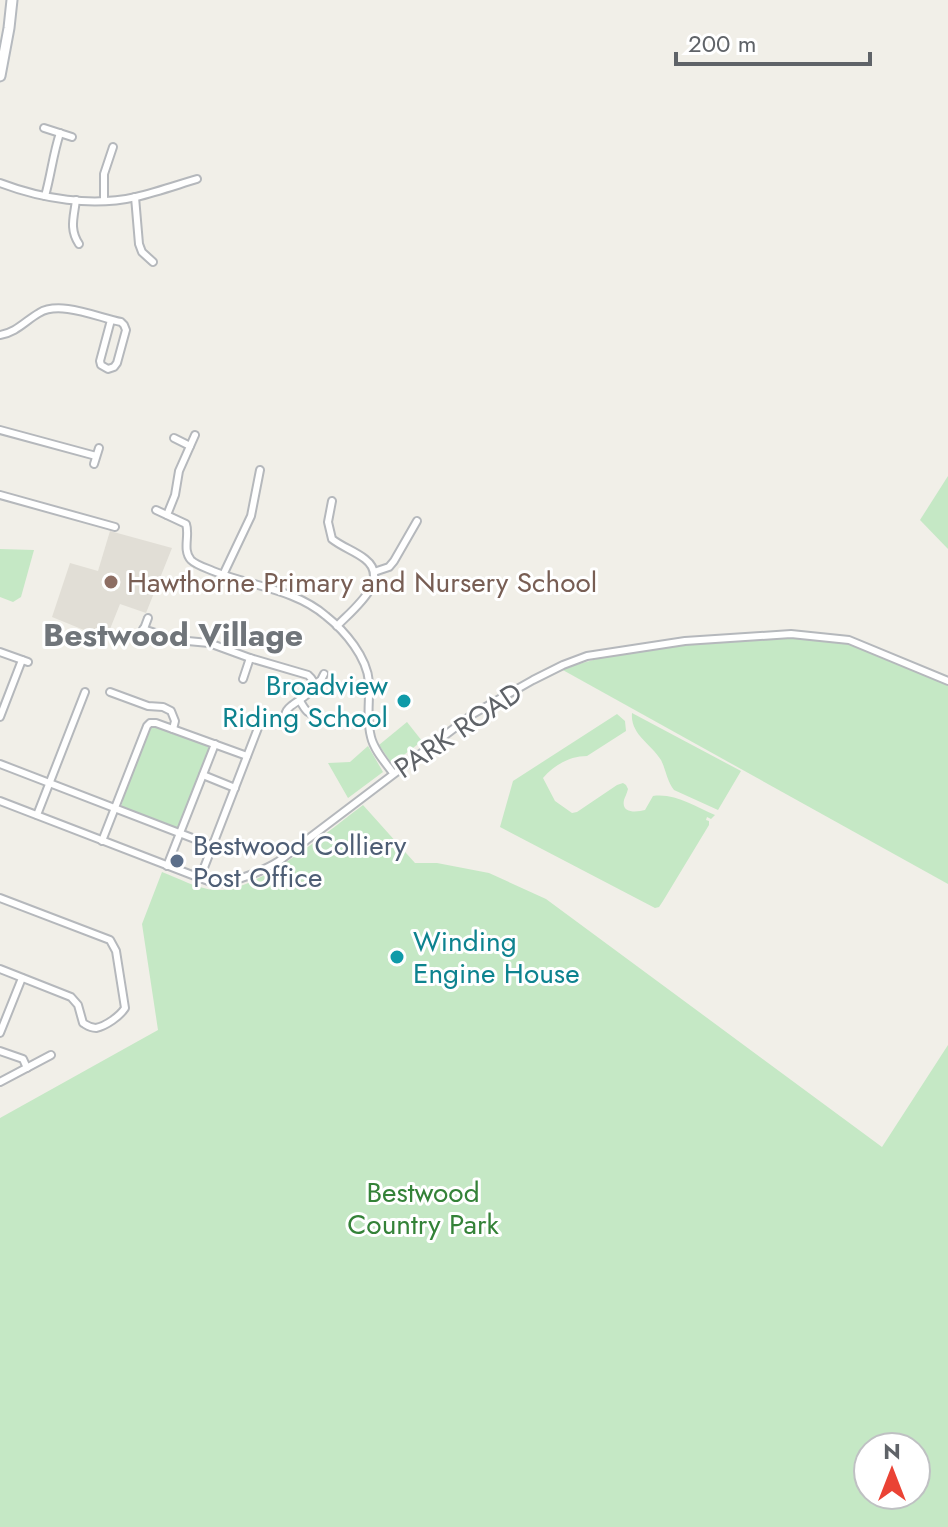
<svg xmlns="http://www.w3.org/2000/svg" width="948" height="1527" font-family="Jost,sans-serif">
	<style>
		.education { fill: #e1ded6 }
		.green { fill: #c5e8c5; fill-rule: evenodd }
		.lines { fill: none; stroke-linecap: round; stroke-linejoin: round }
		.street-casing { stroke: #b5b8bc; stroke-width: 10 }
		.secondary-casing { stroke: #b6babf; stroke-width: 13 }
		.street { stroke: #fff; stroke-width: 6 }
		.secondary { stroke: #fff; stroke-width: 9 }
		.education-dot { fill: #8d6e63; stroke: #fff; stroke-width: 3 }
		.culture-dot { fill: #0f9aa8; stroke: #fff; stroke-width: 3 }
		.service-dot { fill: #5c6f8a; stroke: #fff; stroke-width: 3 }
		.labels { text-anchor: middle; stroke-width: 6; stroke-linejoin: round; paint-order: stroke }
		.education-label { font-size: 28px; fill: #785e54; stroke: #fff; text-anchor: start }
		.culture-label { font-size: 28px; fill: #0d838f; stroke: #fff; text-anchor: end }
		.street-label { font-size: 28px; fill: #5f6368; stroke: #fff }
		.service-label { font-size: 28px; fill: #4e5e75; stroke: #fff; text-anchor: start }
		.park-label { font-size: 28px; fill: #348238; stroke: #fff }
		.quarter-label { font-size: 32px; font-weight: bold; fill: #70757a; stroke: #fff }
	</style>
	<rect width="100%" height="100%" fill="#f1efe8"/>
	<path class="education" d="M110,531L172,548L146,613L120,604L106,639L52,617L70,563L98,571Z"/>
	<g class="green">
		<path d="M948,476V549L920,520Z"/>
		<path d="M0,549L34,550L21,597L13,602L0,597Z"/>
		<path d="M792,637L845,643L890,659L948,685V884L561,669L611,655L664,646Z"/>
		<path d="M632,713L741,771L718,810L674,790C667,781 666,770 661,760C651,744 630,734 632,713Z"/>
		<path d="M617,714L625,721L626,731L587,756C570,756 554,765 543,778L555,801L572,813L577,812L617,785L623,783L626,785L628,789C627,793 625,797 624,800C621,814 637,812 645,810L653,796C676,793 695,807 715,815L711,819L707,817L706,820L709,821V825L663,901L659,907L655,908L500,827L513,781Z"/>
		<path d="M407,722L422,741L392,764L379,745Z"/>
		<path d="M155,727L205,745L208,747L209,752L180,828L177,830L121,808L125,791L151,728Z"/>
		<path d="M368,746L383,772L348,798L328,763L350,762Z"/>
		<path d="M363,805L415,863H437L489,873L546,899L882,1147L948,1045V1527H0V1118L158,1030L142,924L162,872C178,878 198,889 215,890C258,893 329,830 363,805ZM868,1447H916V1495H868Z"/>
	</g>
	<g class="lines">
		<defs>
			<g id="street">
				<path d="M44,128L72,137"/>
				<path d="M0,183C42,199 92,207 136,197C157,192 177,185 197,179"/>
				<path d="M45,196C51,175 53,154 60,133"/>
				<path d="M135,197L139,244L142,252L153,262"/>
				<path d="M76,200C74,217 69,229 79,244"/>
				<path d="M104,201V174L113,147"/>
				<path d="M0,335C17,332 25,321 39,313C60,300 99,318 121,322L124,325L126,330L117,363L114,367L108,369L101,365L100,361L111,320"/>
				<path d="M0,430L96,456"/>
				<path d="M174,438L190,446"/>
				<path d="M94,464L99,448"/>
				<path d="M0,495L115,527"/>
				<path d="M332,501L328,522L332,539C342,547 355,551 365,559C392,580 352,610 337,626"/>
				<path d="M156,510L186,524C190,535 182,550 191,560C196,565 206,568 213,571C250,586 295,589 326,616C345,631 367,657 369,682C370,700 366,719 371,737C374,750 385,762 393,773"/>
				<path d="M167,515L175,495L179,471L195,435"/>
				<path d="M374,572L389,567L394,561L417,521"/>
				<path d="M223,575L251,516L260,470"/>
				<path d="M143,629L177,640L209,643L250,658L308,675C324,689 302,697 291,706C286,710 286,712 284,718"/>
				<path d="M139,642L148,618"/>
				<path d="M0,652L28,662"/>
				<path d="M243,679L250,658"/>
				<path d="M314,685L321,680L324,674"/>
				<path d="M110,692L148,706L163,707L171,711L175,721L173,729"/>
				<path d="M300,701C302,704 305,710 308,712C320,722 353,722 368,723"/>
				<path d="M0,717L22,660"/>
				<path d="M0,764L213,846"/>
				<path d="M203,775L235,788"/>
				<path d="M0,801L200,878C206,880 212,883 219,883C236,882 265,870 279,861L473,714L533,680L563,665L587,656L685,641L791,634L849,640L948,681"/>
				<path d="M37,815L85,692"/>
				<path d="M102,841L147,726L150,723H156L247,756"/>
				<path d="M167,866L215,744"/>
				<path d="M200,878L258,728"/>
				<path d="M0,898L110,940L116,951L125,1008C120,1016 106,1026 96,1028C90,1028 88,1026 83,1023L78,1005L71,997L0,969"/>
				<path d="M0,1033L22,978"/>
				<path d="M0,1051L23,1059L27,1068"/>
				<path d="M0,1082L51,1055"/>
			</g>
			<path id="secondary" d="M0,76L9,28L12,0"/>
		</defs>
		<use href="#street" class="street-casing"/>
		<use href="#secondary" class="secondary-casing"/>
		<use href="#street" class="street"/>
		<use href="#secondary" class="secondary"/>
	</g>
	<circle class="education-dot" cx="111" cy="582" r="8"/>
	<g class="culture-dot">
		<circle cx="404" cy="701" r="8"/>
		<circle cx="397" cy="957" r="8"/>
	</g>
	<circle class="service-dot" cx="177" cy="861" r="8"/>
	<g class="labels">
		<g class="education-label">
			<text x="127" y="592">Hawthorne Primary and Nursery School</text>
		</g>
		<g class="culture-label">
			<text x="388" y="695">Broadview<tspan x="388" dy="32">Riding School</tspan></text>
			<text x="413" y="951" text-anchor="start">Winding<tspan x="413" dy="32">Engine House</tspan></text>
		</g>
		<g class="street-label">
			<text transform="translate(458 730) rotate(-34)" y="10">PARK ROAD</text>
		</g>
		<g class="service-label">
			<text x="193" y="855">Bestwood Colliery<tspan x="193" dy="32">Post Office</tspan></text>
		</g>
		<g class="park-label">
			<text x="423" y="1202">Bestwood<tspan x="423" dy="32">Country Park</tspan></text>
		</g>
		<g class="quarter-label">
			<text x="173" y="646">Bestwood Village</text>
		</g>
	</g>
	<g transform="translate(892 1471)"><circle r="38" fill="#ffffff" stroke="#bfc1c3" stroke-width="2"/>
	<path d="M0-6L14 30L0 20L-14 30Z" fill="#ea4335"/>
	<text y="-12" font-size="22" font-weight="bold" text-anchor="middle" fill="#5f6368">N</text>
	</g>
	<path d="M676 52v12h194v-12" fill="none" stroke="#5f6368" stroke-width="4"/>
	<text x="688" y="52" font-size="24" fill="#5f6368" stroke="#ffffff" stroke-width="6" paint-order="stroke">200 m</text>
</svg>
